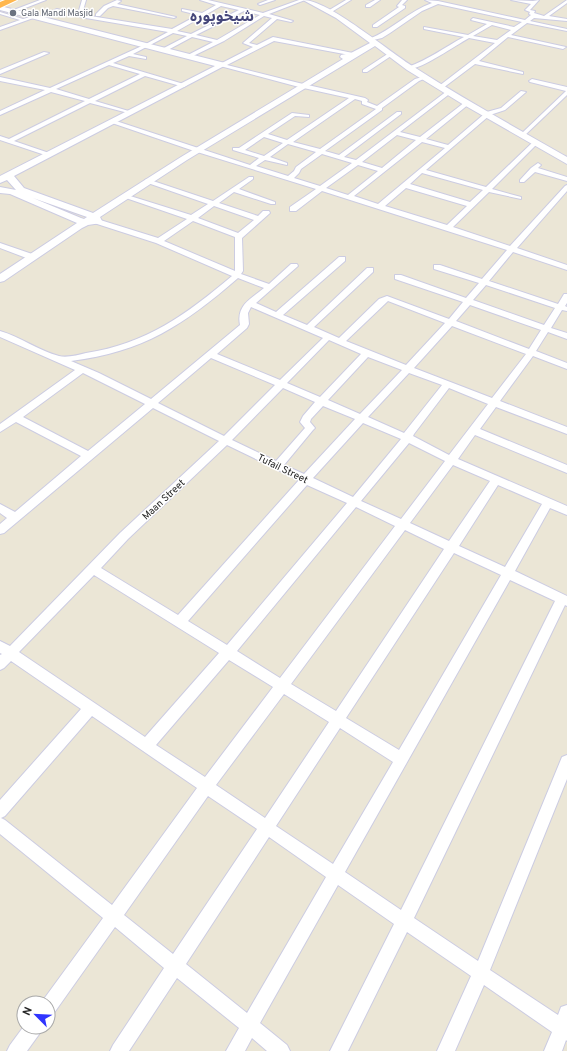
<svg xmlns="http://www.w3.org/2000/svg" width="567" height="1051" font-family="Overpass,'Noto Sans Arabic',sans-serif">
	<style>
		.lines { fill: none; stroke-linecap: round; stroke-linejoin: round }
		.street-casing { stroke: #cccce2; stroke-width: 2 }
		.secondary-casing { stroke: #cccce2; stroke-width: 2 }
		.highway-casing { stroke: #fff; stroke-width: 2 }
		.street { fill: #fff; fill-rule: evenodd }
		.secondary { fill: #fff; fill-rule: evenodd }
		.highway { fill: #ffb74e; fill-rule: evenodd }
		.worship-dot { fill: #6b7280; stroke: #fff; stroke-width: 1.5 }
		.labels { text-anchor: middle; stroke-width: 3; stroke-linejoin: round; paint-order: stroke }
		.far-worship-label { font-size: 9px; fill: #5b616d; stroke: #fff; text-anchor: start }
		.street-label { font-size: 10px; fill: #272727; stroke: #fff }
		.far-town-label { font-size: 15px; font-weight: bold; fill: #45467a; stroke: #fff }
	</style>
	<rect width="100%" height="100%" fill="#ebe6d6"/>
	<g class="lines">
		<defs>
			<g id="street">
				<path d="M40,0H46L15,12L11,11Z"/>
				<path d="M82,0H86L82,14L84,15L172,29L198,15L182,11V9L202,13L216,5L200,0H208L263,13L299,0H305L269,14L293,21L291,22L277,19L249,43L257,45L273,37L353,53L355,54V56L274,41L227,65L299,83L365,98L368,100L367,102L377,106L415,79L426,76V78L419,81L382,108V110L325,151L339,155L397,112H401V114L344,157L356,160L447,91L452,92L400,132L420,137L465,102H469V104L426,139L448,145L483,115V113L501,108L521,91L526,92L505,110L490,115L426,170L486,187L534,141H538V143L492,189L521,197V199L489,192L453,227L510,246L565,186L567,185V191L517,248L567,265V270L513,252L489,281L558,304L564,294H567V303L565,306L567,307V311L562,310L551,328L567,333V339L548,332L536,351L567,363V369L533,356L500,401L567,427V434L496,407L480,429L567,465V473L475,435L458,459L567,506V515L550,508L515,571L567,596V606L565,605L414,918L478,961L562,757L567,755V779L490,970L558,1015L561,1007L567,1005V1041L566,1040L562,1051H544L552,1032L484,985L455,1051H437L471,976L407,932L348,1051H330L394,924L338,885L260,1023L287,1045L290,1051H267L252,1038L245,1051H226L239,1028L177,978L129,1051H110L113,1045L164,968L115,927L54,1013L48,1015V1003H41L103,918L0,834V800L81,709L11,661L4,668L0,670V655L2,654L0,653V641L10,646L120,533L219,441L153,408L4,533L0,534V524L7,518L0,513V504L15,512L81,456L16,422L0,432V424L75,370L0,337V331C21,337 39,351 59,356C67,358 78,355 86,353C146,344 187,314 232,276L156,243L94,223L93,221L97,219L158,238L187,219L123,197V195H127L191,215L208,204L145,182V180L147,179L213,201L249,177H253V179L239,189L275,202V204H271L234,192L219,203L258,216L263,211H269L270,213L242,238L243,271L241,274L269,284L291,264H297L298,266L256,303L276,312L339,257H345V261L283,315L307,325L367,268H373V272L314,327L339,338L379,299L387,296L449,319L463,302L395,279V275H401L466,298L479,283L434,269V265H440L482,279L507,250L322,191L296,211H290V207L316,189L194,151L112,123V121H116L250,165L259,158L233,150V148H239L292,113L309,115V117L295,116L268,134L287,140L349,98L299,87L220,66V64L253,47L243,43L272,18L264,16L224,41L191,57L186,56L213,42L192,37L166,51H162V49L187,36L173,33L133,54L146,57V59L129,56L113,63L187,85L184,87L145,76L95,101L132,112V114L90,103L14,141L52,154V156H48L0,140V136L9,139L85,101L51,92L0,115V111L45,90L0,81V77L50,88L144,45L168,32L80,17L78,14ZM221,6L239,10L191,34L177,31ZM244,11L260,15L217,40L196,35ZM109,65L140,74L89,99L56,89ZM355,99L362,101V104L376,109L320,149L293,142ZM397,135L416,140L382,168L362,162ZM264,137L283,143L264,156L245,150ZM422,142L445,148L378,204L354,196ZM288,144L316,152L296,167L294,171L288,176L256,166L265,160L287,165V163L270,157ZM322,154L352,163L320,186L294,178L299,173L301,169ZM358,165L378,171L348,195L326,188ZM422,173L483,190L470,202L410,184ZM406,188L467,206L447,225L385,206ZM214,206L254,220L238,233L198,218ZM193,221L235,237V271L164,241ZM238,278L264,288C251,299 236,305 240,325L151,399L99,373L71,361C143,352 184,325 238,278ZM486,285L555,308L544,325L473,300ZM388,301L445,323L406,365L346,341ZM470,305L541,330L529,349L456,321ZM251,307L323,338L280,380L217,354L247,328L249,324L248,313ZM452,326L526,354L492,398L414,368ZM329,340L361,354L320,397L287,383ZM368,357L402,370L360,414L328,400ZM211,358L275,385L224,436L158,403ZM83,373L145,404L88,451L23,417ZM409,373L442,385L404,433L368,417ZM283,388L315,402L303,416L300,422L305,428L276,461L232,440ZM449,388L488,404L449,455L413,436L414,434ZM323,406L355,419L304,474L284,465L313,430L315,428L310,422L311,419ZM363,423L401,439L353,497L313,478ZM409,443L445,461L401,519L361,501ZM227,445L299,480L178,615L101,568L128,539ZM453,465L490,481L449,541L410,523ZM307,485L347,503L227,645L188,621ZM498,485L542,504L505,567L459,546ZM356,507L395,526L280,678L237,651ZM405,530L444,549L336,711L291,684ZM454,553L501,575L399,750L346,718ZM94,575L219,653L145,737L19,652ZM510,580L555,601L401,910L345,872ZM229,660L273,687L205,777L156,745ZM284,694L329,722L265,818L216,785ZM92,716L197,788L112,905L5,820L1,818L5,816ZM340,728L393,762L333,864L276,826ZM208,796L257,829L173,954L124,915ZM269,837L326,877L247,1013L186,964Z"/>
				<path d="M117,0L121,1L117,4L176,17L174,18L113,6L108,8L100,16H96V14L104,6Z"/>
				<path d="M268,0H275L260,5L258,4Z"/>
				<path d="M346,0H351L330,13L326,12Z"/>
				<path d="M375,0H380L370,7H366V5Z"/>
				<path d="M402,0H407L402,5L405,6V8L377,27H373V25L399,7L397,6Z"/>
				<path d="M425,0L438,1L525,20L531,15L529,14L530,12L525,10L531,4L511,0L533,1L539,0L530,10L535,11L534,13L544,16L567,0V3L549,16L567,19V21L534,18L530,21L567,29V31L527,23L511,35L566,47L563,49L508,37L479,61L523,72V74L475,64L443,88H439V86L495,43L469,38C456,45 421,70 408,69V67C428,60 445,47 464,37L424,29V27L468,35L487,24L471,20L473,18L514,27L522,22L438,4L422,11L390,33L382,38L369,41V39C392,30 409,11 432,3ZM492,25L511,30L497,40L473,36Z"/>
				<path d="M57,9L61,10L41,19L37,18Z"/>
				<path d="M0,12L23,19L34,16L36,17L0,30V27L20,20L0,14Z"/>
				<path d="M44,52L49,53L0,74V70Z"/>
				<path d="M389,53L394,54L367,72H363V70Z"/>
				<path d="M532,79L567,87V95L523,137L521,136V134L566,91L530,82L529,81Z"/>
				<path d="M538,163L541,165L538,168L567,177V181L535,172L524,182H520V180L531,168Z"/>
				<path d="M0,243L35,255L36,257L32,259H29L0,248Z"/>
				<path d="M24,1026L43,1027L40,1033L27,1051H7L10,1045Z"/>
			</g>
			<path id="secondary" d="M303,0C329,0 389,52 414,67C464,99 516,128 567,157V164L464,105L407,70L375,46L187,160L100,217L102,221L101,223L88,225L82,228L4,281L0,282V274L77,223L10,194L0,193V187L16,190L7,180L0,183V176L215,66L0,10V6L225,63L226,65L14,176L24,188L93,213L181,157L343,59L340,57L341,55L351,53L370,43L336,18ZM33,198L87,217L84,219L81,218Z"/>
			<path id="highway" d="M5,0H17L0,8V2Z"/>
		</defs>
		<use href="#street" class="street-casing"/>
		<use href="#secondary" class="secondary-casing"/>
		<use href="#highway" class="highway-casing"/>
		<use href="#street" class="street"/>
		<use href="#secondary" class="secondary"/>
		<use href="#highway" class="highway"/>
	</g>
	<circle class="worship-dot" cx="13" cy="13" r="4"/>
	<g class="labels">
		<g class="far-worship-label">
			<text x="21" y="16">Gala Mandi Masjid</text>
		</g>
		<g class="street-label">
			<text transform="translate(283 468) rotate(26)" y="4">Tufail Street</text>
			<text transform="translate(163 499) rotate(-43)" y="4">Maan Street</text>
		</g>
		<g class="far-town-label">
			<text x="222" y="21">شیخوپورہ</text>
		</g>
	</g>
	<g transform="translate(36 1015) rotate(294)"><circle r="19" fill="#ffffff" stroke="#a9a9a9"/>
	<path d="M0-3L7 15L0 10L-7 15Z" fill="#3035ff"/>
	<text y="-6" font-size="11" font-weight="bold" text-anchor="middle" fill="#272727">N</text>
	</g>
</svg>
